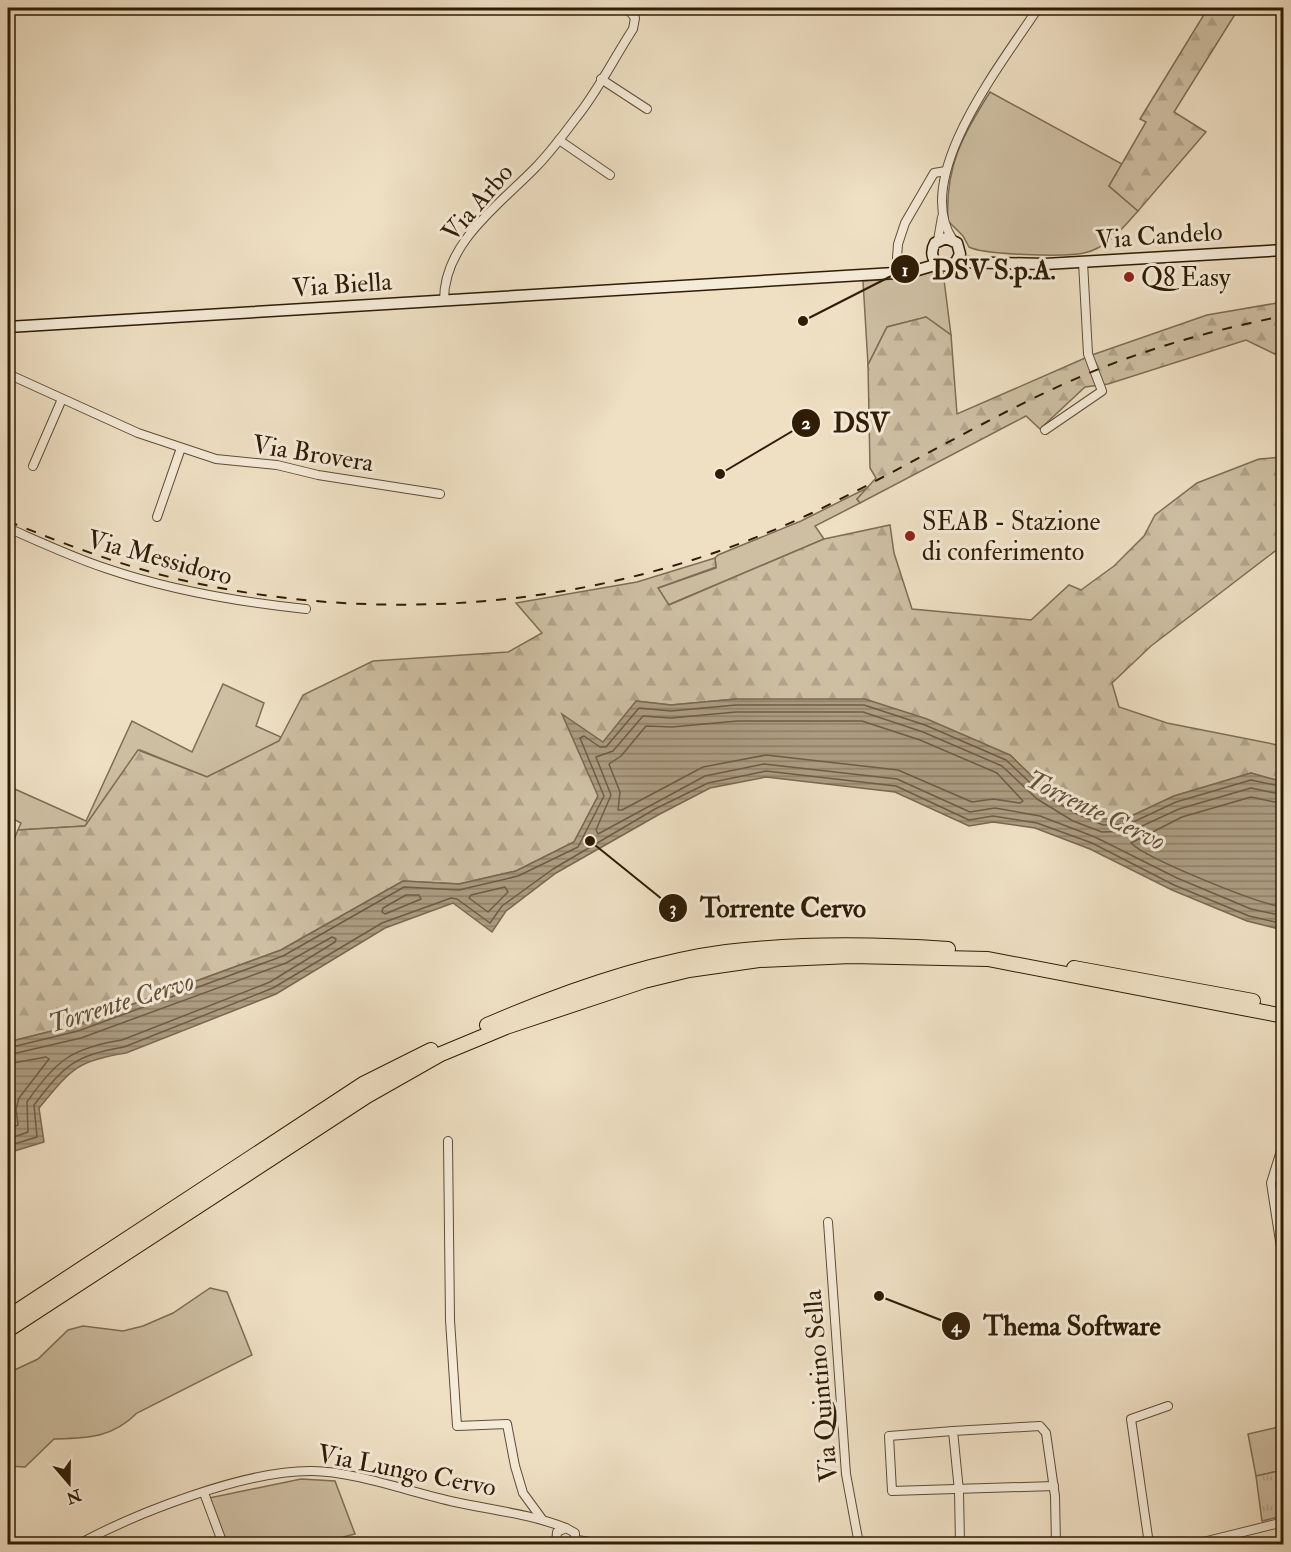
<svg xmlns="http://www.w3.org/2000/svg" width="1291" height="1552" font-family="'IM FELL Double Pica',serif">
	<style>
		.green { fill: #cebfa3; stroke: #7e6e54; stroke-width: 1.5 }
		.forest { fill: url(#forest-firs); stroke: #7e6e54; stroke-width: 1.5 }
		.park { fill: url(#park-tufts); stroke: #7e6e54; stroke-width: 1.5 }
		.water { fill: url(#water-rules); stroke: #7a6950; stroke-width: 1.5 }
		.lines { fill: none; stroke-linecap: round; stroke-linejoin: round }
		.shore { stroke: #6e5c44; stroke-width: 1.5 }
		.street-casing { stroke: #5e4d34; stroke-width: 10 }
		.secondary-casing { stroke: #2e1c04; stroke-width: 13 }
		.highway-casing { stroke: #2e1c04; stroke-width: 16 }
		.street { stroke: #f5ebd9; stroke-width: 8 }
		.secondary { stroke: #f5ebd9; stroke-width: 10 }
		.highway { stroke: #efe0c4; stroke-width: 14 }
		.rail { stroke: #2e1c04; stroke-width: 2; stroke-dasharray: 10 10; stroke-linecap: butt }
		.poi-dot { fill: #8f2418; stroke: #f5ebd9; stroke-width: 2 }
		.labels { text-anchor: middle; stroke-width: 6; stroke-linejoin: round; paint-order: stroke }
		.street-label { font-size: 26px; fill: #2e1c04; stroke: #f5ebd9 }
		.poi-label { font-size: 26px; fill: #2e1c04; stroke: #f5ebd9; text-anchor: start }
		.water-label { font-size: 27px; font-style: italic; fill: #615037; stroke: #f5ebd9 }
		.leader { fill: none; stroke: #2e1c04; stroke-width: 2 }
		.callout-dot { fill: #2e1c04; stroke: #f5ebd9; stroke-width: 2 }
		.mark-label { font-size: 18px; text-anchor: middle; font-weight: bold; fill: #fff }
		.callout-label { font-size: 27px; text-anchor: middle; font-weight: bold; fill: #2e1c04; stroke: #f5ebd9; stroke-width: 6; stroke-linejoin: round; paint-order: stroke }
	</style>
	<defs>
		<pattern id="forest-firs" width="22" height="20" patternUnits="userSpaceOnUse" patternTransform="scale(1.5)"><rect width="22" height="20" fill="#cebfa3"/><path d="M5 1l3.5 6h-7zM16 11l3.5 6h-7z" fill="#b1a48b"/></pattern>
		<pattern id="park-tufts" width="24" height="20" patternUnits="userSpaceOnUse" patternTransform="scale(1.5)"><rect width="24" height="20" fill="#cebfa3"/><path d="M3 7l-1-3M5 7V3M7 7l1-3M15 17l-1-3M17 17v-4M19 17l1-3" fill="none" stroke="#b1a48b"/></pattern>
		<pattern id="water-rules" width="6" height="5" patternUnits="userSpaceOnUse" patternTransform="scale(1.5)"><rect width="6" height="5" fill="#ad9d83"/><path d="M0 2.5h6" fill="none" stroke="#8d7f69"/></pattern>
	</defs>
	<rect width="100%" height="100%" fill="#efe0c4"/>
	<filter id="stains"><feTurbulence type="fractalNoise" baseFrequency=".00333" numOctaves="4"/><feColorMatrix values="0 0 0 0 .2 0 0 0 0 .09 0 0 0 0 .02 0 0 0 .5 -.17"/></filter>
	<radialGradient id="worn" r=".72"><stop offset=".6" stop-color="#630" stop-opacity="0"/><stop offset="1" stop-color="#630" stop-opacity=".3"/></radialGradient>
	<g class="green">
		<path d="M990,92L1122,164L1109,186L1138,211C1124,227 1106,249 1084,253C1066,257 984,255 969,247L963,236L948,221C945,167 962,136 990,92Z"/>
		<path d="M938,270L943,272L951,335L926,317L887,327L868,365L863,281L911,278Z"/>
		<path d="M867,488L857,499L860,503L815,526L824,539L668,605L658,588L716,568L715,558L718,555L801,521Z"/>
		<path d="M223,684L264,703L256,726L281,737L279,741L207,777L140,750L85,826L18,830L21,823L8,816V786L86,821L132,721L192,752Z"/>
		<path d="M210,1288L227,1292L252,1355L137,1413C112,1438 88,1438 54,1439L25,1467L8,1466V1373L38,1359L68,1330L83,1326L123,1331L143,1326L173,1313Z"/>
		<path d="M1283,1426V1470L1256,1476L1248,1434Z"/>
		<path d="M301,1479L335,1481L355,1534L316,1544H226L209,1498Z"/>
	</g>
	<g class="forest">
		<path d="M1208,8H1239L1174,112L1206,132L1138,211L1109,186L1146,122L1140,119Z"/>
		<path d="M1283,302V358L1246,340L1108,384L1085,387L1040,429L1026,416L860,503L857,499L876,478L870,468L868,365L887,327L926,317L951,335L957,414L1092,355L1207,315Z"/>
		<path d="M1283,457V545L1151,646L1112,683L1119,707L1167,723L1283,746V782L1251,773L1174,796L1127,818L1104,819L1080,809L1044,788L1010,755L736,699L671,705L636,701L598,796L574,842L516,871L459,884L403,881L281,950L76,1025L8,1042V854L18,830L85,826L138,750L207,777L279,741L303,695L373,661L508,652L542,633L516,603L637,582L715,558L716,567L658,588L669,605L824,539L890,525L894,553L912,609L1031,620L1069,585L1081,590L1114,566L1144,536L1155,515L1197,483L1259,459Z"/>
	</g>
	<path class="park" d="M1283,1470V1516L1262,1521L1256,1476Z"/>
	<path class="water" d="M736,699H865L927,719L1010,755L1044,788L1080,809L1104,819L1127,818L1174,796L1251,773L1283,782V930L1247,921L1172,890L1090,849L1035,828L993,822L969,826L895,792L766,777L710,788L658,815L556,873L506,911L492,932L453,903L385,928L276,994L126,1053C75,1061 71,1070 39,1108L44,1142L8,1153V1042L76,1025L281,950L403,881L459,884L516,871L574,842L598,796L562,714L603,742L636,701L671,705Z"/>
	<g class="lines">
		<g class="shore">
			<path d="M737,721H862L920,740L997,773L1023,801L1020,803L993,799L972,802L898,770L766,755L703,767L622,810H618L620,792L609,764L621,756L646,726L672,727Z"/>
			<path d="M1284,795L1251,788L1179,809L1131,831L1102,832L1073,821L1037,799L1002,766L923,732L863,712H736L671,718L643,716L613,751L596,757L611,795L596,830L598,834L705,776L764,764L897,779L970,812L995,808L1040,816L1095,837L1177,878L1251,909L1284,916"/>
			<path d="M1284,804L1251,797L1182,817L1131,843C1145,858 1260,905 1284,907"/>
			<path d="M505,887L508,892L488,912L469,898L471,895Z"/>
			<path d="M406,895H419L421,899L385,914L382,912L383,908Z"/>
			<path d="M8,1048L78,1031L283,956L404,887L459,890L518,876L578,847L604,796L580,738L584,736L600,747H606L639,708L671,711L736,705H864L925,725L1006,760L1041,793L1077,814L1103,825L1129,824L1176,802L1251,780L1284,787"/>
			<path d="M8,1055L81,1038L286,963L332,937L336,939L335,942L270,982L122,1040C72,1048 56,1060 27,1102L28,1132L8,1139"/>
			<path d="M8,1064L46,1057L49,1059L19,1098L16,1109L18,1125L8,1129"/>
			<path d="M8,1146L37,1137L34,1105C65,1065 73,1056 124,1047L273,988L382,923L451,898L457,899L490,923L502,906L553,869L655,809L708,783L766,771L896,786L969,820L993,816L1037,823L1092,843L1174,885L1249,916L1284,924"/>
		</g>
		<defs>
			<g id="street">
				<path d="M601,79L647,109"/>
				<path d="M559,140L610,175"/>
				<path d="M938,240L942,217"/>
				<path d="M953,240C910,177 1004,61 1038,8"/>
				<path d="M896,272L898,244L905,223L934,173L946,171"/>
				<path d="M444,300C444,243 499,205 535,168C550,153 563,135 576,118C598,91 614,58 633,29L635,18L627,8"/>
				<path d="M8,374L138,433L216,459L277,465L318,475L440,494"/>
				<path d="M1045,430L1102,391L1088,354L1083,262"/>
				<path d="M33,466L62,399"/>
				<path d="M157,517L181,448"/>
				<path d="M8,528C40,542 72,557 105,568C169,590 239,602 306,609"/>
				<path d="M448,1141L450,1320L457,1426L507,1424L515,1466L523,1493L542,1519"/>
				<path d="M1284,1141L1271,1183L1284,1267"/>
				<path d="M828,1222L846,1474L859,1544"/>
				<path d="M953,1431L889,1436L892,1491L1054,1486"/>
				<path d="M204,1493L223,1544"/>
				<path d="M577,1540L603,1544"/>
				<path d="M79,1544C136,1513 246,1470 312,1471C353,1471 413,1493 455,1502C492,1510 530,1514 566,1528"/>
				<path d="M556,1544L557,1532L566,1528L575,1533V1544"/>
				<path d="M825,1544H851"/>
				<path d="M960,1544L959,1491L953,1431L1040,1426L1046,1433L1055,1496L1056,1544"/>
				<path d="M1149,1544L1131,1419L1168,1406"/>
				<path d="M1195,1544L1284,1522"/>
			</g>
			<g id="secondary">
				<path d="M956,262L960,254L957,243L946,238L935,243C926,259 941,272 956,262L1045,264L1284,250"/>
				<path d="M8,327L911,272L938,264"/>
			</g>
			<g id="highway">
				<path d="M1074,968L1253,1001"/>
				<path d="M487,1025C559,994 649,962 726,952C800,943 874,944 948,949"/>
				<path d="M8,1317L363,1084L431,1050"/>
				<path d="M8,1330L367,1096L441,1054L506,1027L644,981L689,970L759,960L851,956L988,959L1284,1016"/>
			</g>
		</defs>
		<use href="#street" class="street-casing"/>
		<use href="#secondary" class="secondary-casing"/>
		<use href="#highway" class="highway-casing"/>
		<use href="#street" class="street"/>
		<use href="#secondary" class="secondary"/>
		<use href="#highway" class="highway"/>
		<path class="rail" d="M8,521C66,545 125,567 186,581C396,628 618,605 812,513C906,468 994,413 1089,373C1152,347 1217,329 1284,316"/>
	</g>
	<g class="poi-dot">
		<circle cx="1129" cy="277" r="6"/>
		<circle cx="910" cy="536" r="6"/>
	</g>
	<g class="labels">
		<g class="street-label">
			<text transform="translate(477 202) rotate(-49)" y="9">Via Arbo</text>
			<text transform="translate(1159 235) rotate(-4)" y="9">Via Candelo</text>
			<text transform="translate(342 284) rotate(-4)" y="9">Via Biella</text>
			<text transform="translate(313 453) rotate(9)" y="9">Via Brovera</text>
			<text transform="translate(160 557) rotate(15)" y="9">Via Messidoro</text>
			<text transform="translate(820 1386) rotate(-95)" y="9">Via Quintino Sella</text>
			<text transform="translate(407 1470) rotate(11)" y="9">Via Lungo Cervo</text>
		</g>
		<g class="poi-label">
			<text x="1141" y="286">Q8 Easy</text>
			<text x="922" y="530">SEAB - Stazione<tspan x="922" dy="30">di conferimento</tspan></text>
		</g>
		<g class="water-label">
			<text transform="translate(1096 810) rotate(26)" y="9">Torrente Cervo</text>
			<text transform="translate(121 1002) rotate(-17)" y="9">Torrente Cervo</text>
		</g>
	</g>
	<path class="leader" d="M803 321L905 269M720 474L806 423M590 841L673 908M879 1296L956 1326"/>
	<g class="callout-dot">
		<circle cx="803" cy="321" r="6"/>
		<circle cx="720" cy="474" r="6"/>
		<circle cx="590" cy="841" r="6"/>
		<circle cx="879" cy="1296" r="6"/>
		<circle cx="905" cy="269" r="15"/>
		<circle cx="806" cy="423" r="15"/>
		<circle cx="673" cy="908" r="15"/>
		<circle cx="956" cy="1326" r="15"/>
	</g>
	<g class="mark-label">
		<text x="905" y="276">1</text>
		<text x="806" y="429">2</text>
		<text x="673" y="914">3</text>
		<text x="956" y="1332">4</text>
	</g>
	<g class="callout-label">
		<text x="994" y="279">DSV S.p.A.</text>
		<text x="861" y="432">DSV</text>
		<text x="783" y="917">Torrente Cervo</text>
		<text x="1072" y="1335">Thema Software</text>
	</g>
	<rect width="1291" height="1552" fill="none" stroke="#efe0c4" stroke-width="30"/>
	<rect x="9" y="9" width="1273" height="1534" fill="none" stroke="#2e1c04" stroke-width="3"/>
	<rect x="15" y="15" width="1261" height="1522" fill="none" stroke="#2e1c04" stroke-width="1.5"/>
	<g transform="translate(69 1483) rotate(160)" stroke="#f5ebd9" stroke-width="4.5" paint-order="stroke">
	<path d="M0-4.5L10 22L0 15L-10 22Z" fill="#2e1c04"/>
	<text y="-9" font-size="16" font-weight="bold" text-anchor="middle" fill="#2e1c04">N</text>
	</g>
	<rect width="100%" height="100%" filter="url(#stains)"/>
	<rect width="100%" height="100%" fill="url(#worn)"/>
</svg>
